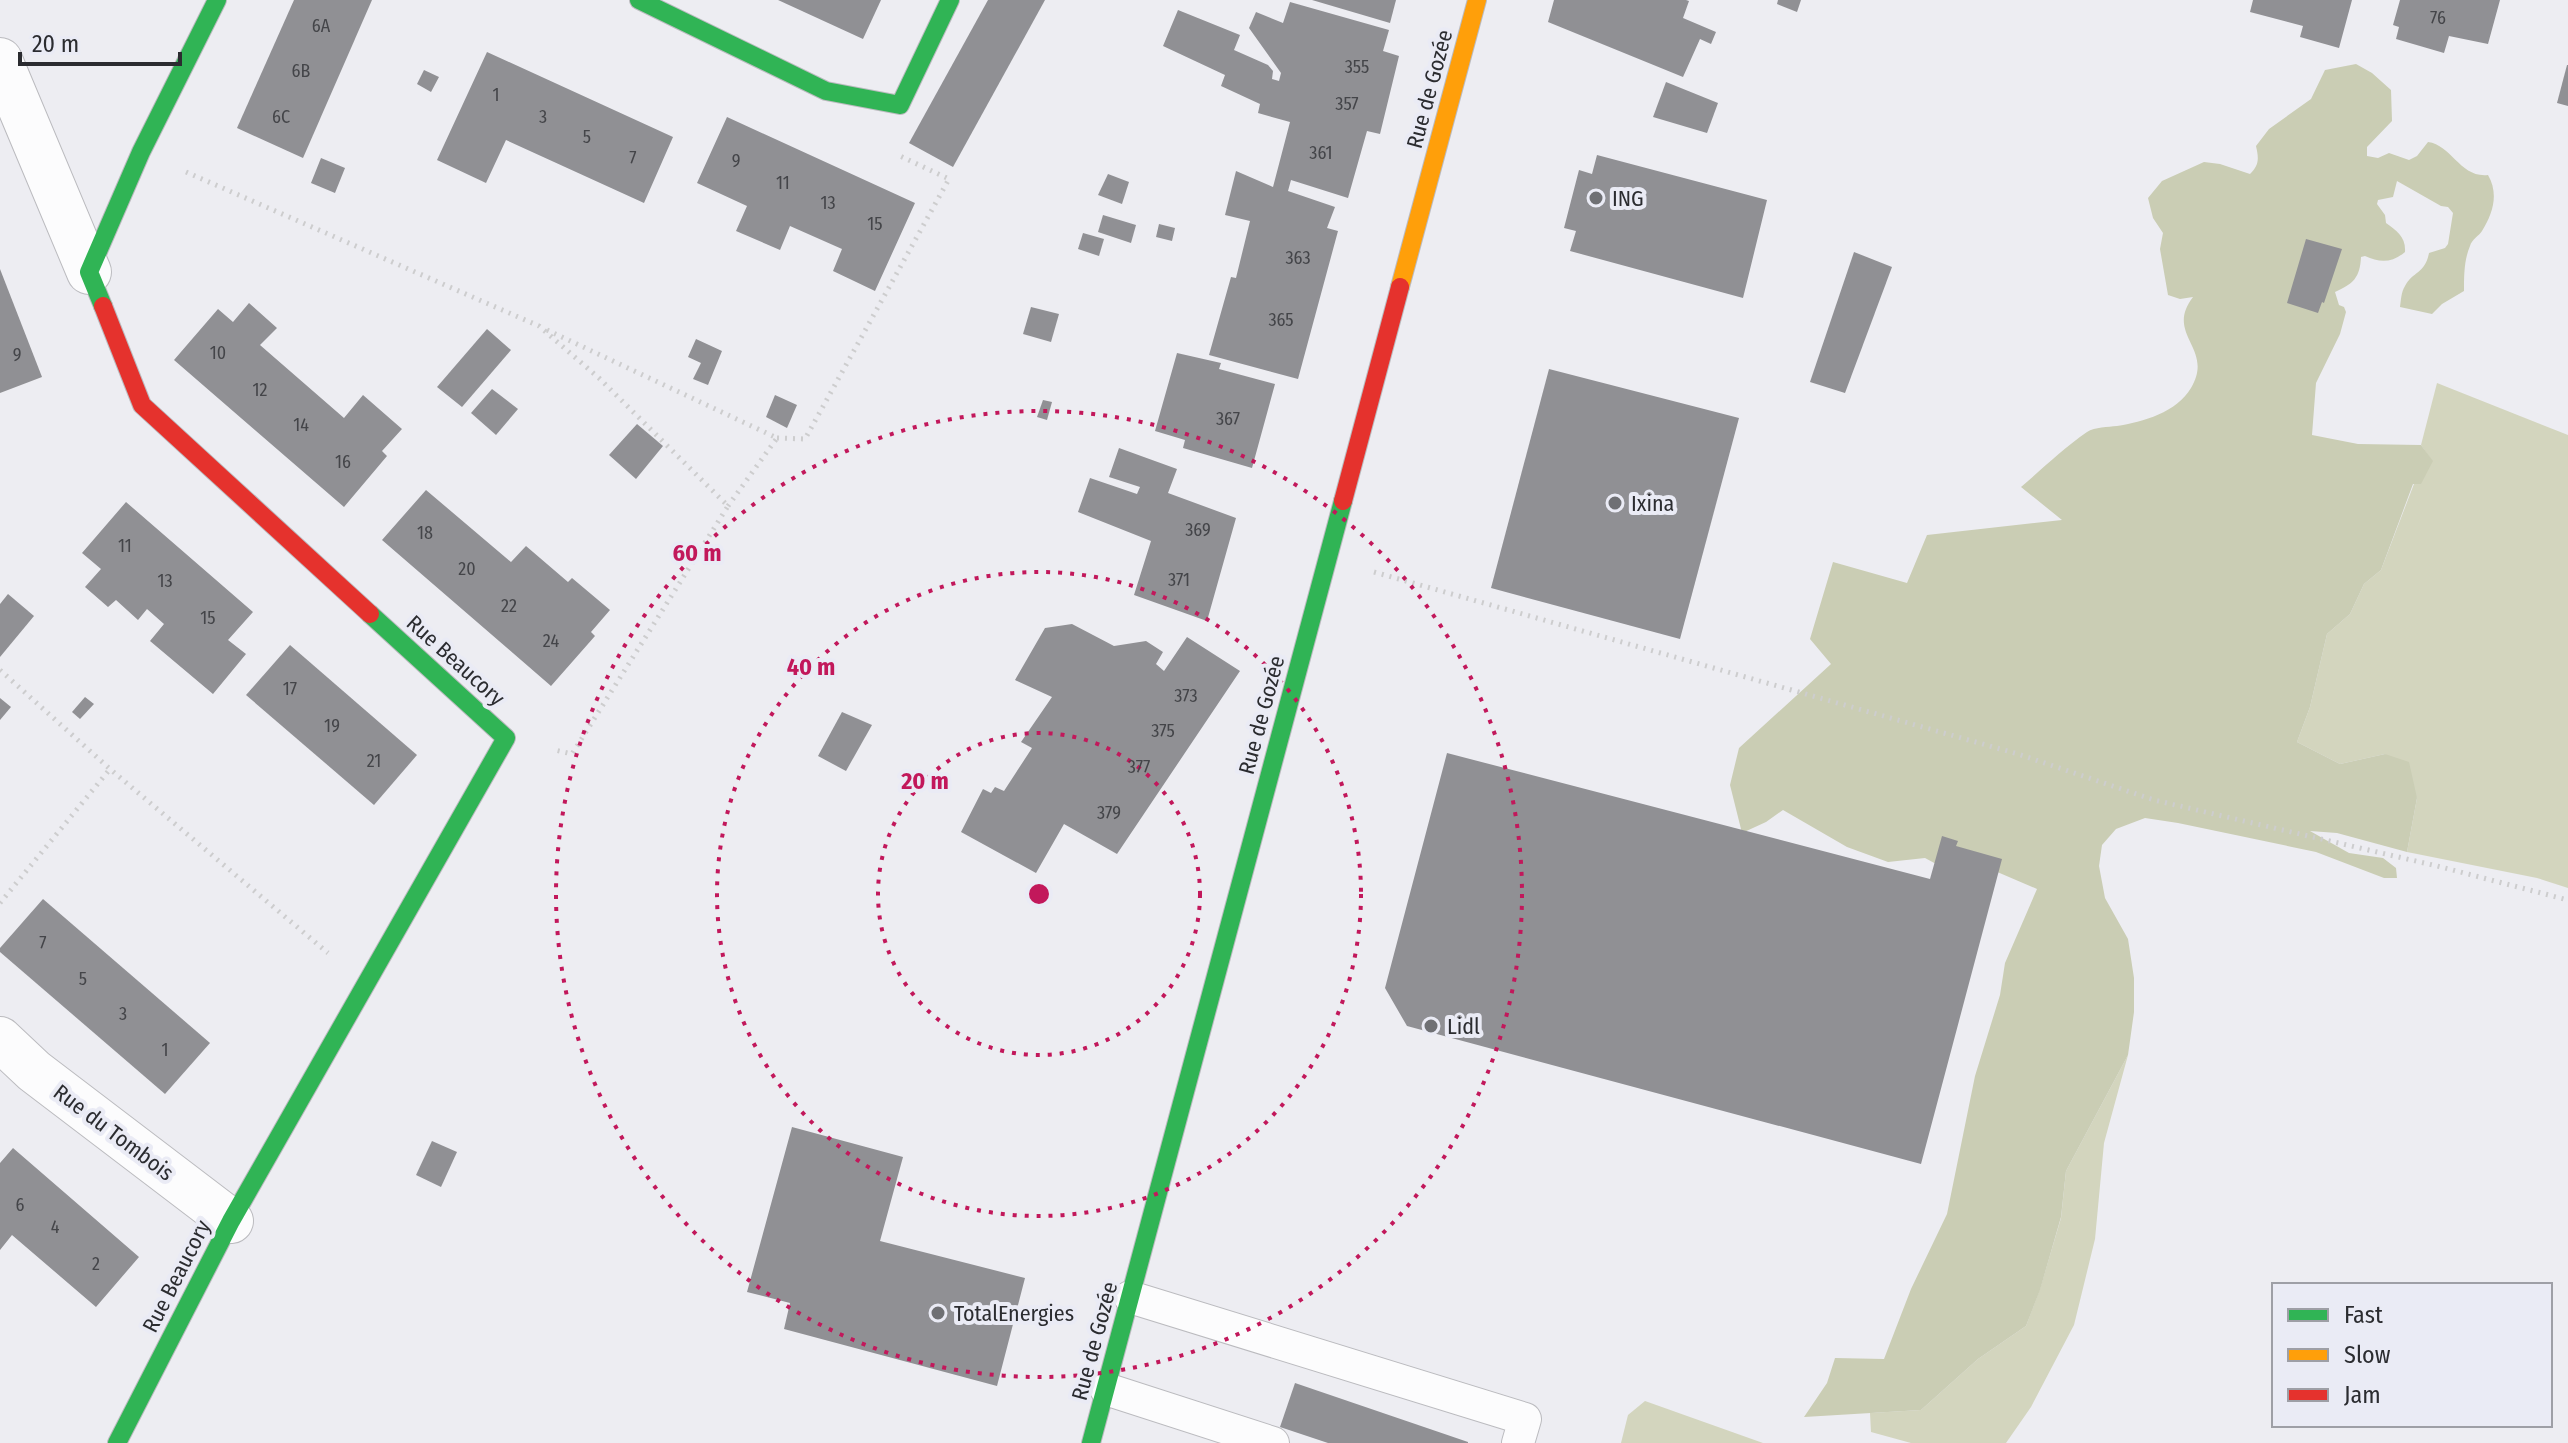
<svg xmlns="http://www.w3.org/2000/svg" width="2568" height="1443" font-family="'Fira Sans Condensed',sans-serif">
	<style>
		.green { fill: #d3d5be }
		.forest { fill: #cacdb4 }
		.building { fill: #909094 }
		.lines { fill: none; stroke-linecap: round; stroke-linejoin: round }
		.lane-casing { stroke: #bbbbbf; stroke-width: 34 }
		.street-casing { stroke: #bbbbbf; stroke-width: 46 }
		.fast-casing { stroke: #bbbbbf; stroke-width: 20 }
		.slow-casing { stroke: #bbbbbf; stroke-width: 20 }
		.jam-casing { stroke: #bbbbbf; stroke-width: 20 }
		.path { stroke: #cdcdce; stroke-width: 5; stroke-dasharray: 2 6; stroke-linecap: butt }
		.lane { stroke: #fcfcfd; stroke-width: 32 }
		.street { stroke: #fcfcfd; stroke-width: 44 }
		.fast { stroke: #30b455; stroke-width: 18 }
		.slow { stroke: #ff9f0a; stroke-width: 18 }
		.jam { stroke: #e5322d; stroke-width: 18 }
		.ring { fill: none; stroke: #c2185b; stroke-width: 4; stroke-dasharray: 4 8 }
		.poi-dot { fill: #6f7074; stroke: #eaebf5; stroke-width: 3 }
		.labels { text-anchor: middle; stroke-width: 8; stroke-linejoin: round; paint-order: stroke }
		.number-label { font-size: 18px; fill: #444549 }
		.street-label { font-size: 22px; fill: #2b2c30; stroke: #eaebf5 }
		.poi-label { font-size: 22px; fill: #2b2c30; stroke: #eaebf5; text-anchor: start }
		.centre { fill: #c2185b; stroke: #eaebf5; stroke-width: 4 }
		.ring-label { font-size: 24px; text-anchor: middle; font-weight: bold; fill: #c2185b; stroke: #eaebf5; stroke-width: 8; stroke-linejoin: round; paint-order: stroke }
	</style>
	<rect width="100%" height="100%" fill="#ededf2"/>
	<g class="green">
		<path d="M2437,383L2568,435V888L2537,878L2407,852L2417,798L2385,754L2340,764L2297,742L2310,707L2327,634L2350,614L2364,584L2381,570L2414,484L2432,461L2421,445Z"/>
		<path d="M2128,1055L2104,1143L2095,1239L2074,1325L2031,1407L2006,1443H1911L1871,1432L1870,1413L1921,1410L1978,1359L2026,1326L2040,1289L2061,1218L2066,1171Z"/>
		<path d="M1645,1401L1763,1443H1621L1628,1415Z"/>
	</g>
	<path class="forest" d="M2356,64L2372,73L2391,90L2392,121L2367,147V156L2378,158L2389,153L2409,160L2417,156L2428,142C2452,145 2460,178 2488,175C2499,194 2493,213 2482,231C2479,236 2472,239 2470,246C2464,260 2464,276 2464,291L2442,304L2432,314L2400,307C2401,301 2401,292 2405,286C2413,271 2425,274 2429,253L2445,248L2448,244L2453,213L2448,207L2441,206L2397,181L2393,197L2378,200L2377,204L2385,215L2386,223C2397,231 2406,237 2405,252C2392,263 2380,263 2365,256L2361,257C2360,278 2353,284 2335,292L2339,305L2344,307L2346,312L2340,334L2316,383L2312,435L2358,444L2421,445L2433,461L2421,484H2413L2381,570L2364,584L2350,614L2327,634L2310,707L2297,742L2340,764L2385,754L2409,762L2417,798L2407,852L2337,833L2310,831L2349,853L2383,858L2396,868L2397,878H2384L2316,852L2178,823L2145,818L2116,829L2102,845L2099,866L2105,898L2128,939L2134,978V1012L2128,1055L2066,1171L2061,1217L2040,1290L2026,1326L1978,1359L1921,1410L1804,1417L1827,1383L1835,1358L1884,1359L1911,1289L1947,1214L1975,1076L2000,995L2005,963L2037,889L1960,856L1951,872L1925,858L1888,862L1847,847L1783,810L1766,822L1742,833L1730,785L1739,748L1831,664L1810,639L1833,562L1907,583L1927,535L2062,520L2021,487C2042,469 2064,448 2087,432C2095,427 2108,427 2117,426C2143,422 2177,412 2191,388C2215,348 2164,335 2193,297L2180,299L2168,295L2160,249L2163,233L2153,218L2148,198L2162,181L2204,162L2220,164L2250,174C2259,165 2259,159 2256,146L2269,129L2311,99L2325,70Z"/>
	<g class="building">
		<path d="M294,0H372L303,158L237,128Z"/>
		<path d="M778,0H881L863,39Z"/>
		<path d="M988,0H1045L953,167L909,143Z"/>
		<path d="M1312,0H1396L1390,23Z"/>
		<path d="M1554,0H1686L1689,1L1683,18L1716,32L1711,44L1700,39L1683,77L1548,22Z"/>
		<path d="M1778,0H1801L1797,12L1777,4Z"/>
		<path d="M2253,0H2352L2339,48L2300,37L2303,26L2250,12Z"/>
		<path d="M2400,0H2500L2488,44L2449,36L2444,53L2396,39L2399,27L2393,25Z"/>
		<path d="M1290,2L1389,30L1383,51L1399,56L1380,134L1367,131L1348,198L1291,180L1288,191L1335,207L1327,228L1338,231L1298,379L1209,355L1231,277L1236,278L1250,221L1225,215L1236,171L1273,187L1290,122L1258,113L1260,104L1221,86L1225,75L1163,46L1178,10L1240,35L1234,50L1268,65L1273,71L1272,79L1279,81L1281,73L1249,28L1256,12L1283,23Z"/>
		<path d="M487,52L673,137L644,203L506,140L486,183L437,160Z"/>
		<path d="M2567,65H2568V106L2557,103Z"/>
		<path d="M424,70L439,77L431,92L417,84Z"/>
		<path d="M1666,82L1718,103L1707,133L1653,117Z"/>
		<path d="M727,117L915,203L875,291L833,271L842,249L790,226L780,250L736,231L747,206L697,183Z"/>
		<path d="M1597,155L1767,200L1743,298L1570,251L1576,231L1564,228L1579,170L1592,174Z"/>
		<path d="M321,158L345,168L335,193L311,183Z"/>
		<path d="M1108,174L1129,182L1122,204L1098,195Z"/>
		<path d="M1103,215L1136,225L1131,243L1098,232Z"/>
		<path d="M1159,224L1175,228L1172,241L1156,237Z"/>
		<path d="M1083,233L1104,239L1099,256L1078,249Z"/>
		<path d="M2306,239L2342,249L2324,303L2322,302L2318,313L2287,303Z"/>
		<path d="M1854,252L1892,267L1845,393L1810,382Z"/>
		<path d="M0,269L42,377L0,393Z"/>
		<path d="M249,303L277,328L260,345L344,418L363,395L402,429L382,451L387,456L344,507L174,360L218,309L233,322Z"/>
		<path d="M1031,307L1059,314L1051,342L1023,334Z"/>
		<path d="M487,329L511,350L462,407L437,387Z"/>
		<path d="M696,339L722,351L708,385L693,379L701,363L688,357Z"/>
		<path d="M1177,353L1221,363L1219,369L1275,384L1252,468L1183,448L1185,440L1155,431Z"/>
		<path d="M1549,369L1739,418L1680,639L1491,588Z"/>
		<path d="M492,389L518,409L496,435L471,413Z"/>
		<path d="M775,395L797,405L787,428L766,417Z"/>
		<path d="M1043,400L1052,402L1047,420L1037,417Z"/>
		<path d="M637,424L663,446L636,479L609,455Z"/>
		<path d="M1119,448L1177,469L1168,493L1236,518L1207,621L1134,595L1151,541L1078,512L1090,478L1137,494L1140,487L1109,477Z"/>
		<path d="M426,490L511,562L526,546L568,582L572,578L610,610L591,632L595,636L551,686L382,540Z"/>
		<path d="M126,502L253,612L228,640L246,654L213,694L150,641L164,624L147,609L138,620L116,600L108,607L85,587L101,569L82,553Z"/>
		<path d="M8,594L34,616L0,657V604Z"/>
		<path d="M1072,624L1114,646L1146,641L1163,652L1156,664L1164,671L1187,637L1240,671L1117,854L1064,824L1036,873L961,832L983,789L991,793L995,787L1004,791L1032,748L1021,742L1052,697L1015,680L1045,628Z"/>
		<path d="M290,645L417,755L374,805L246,695Z"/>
		<path d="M85,697L94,704L80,719L72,712Z"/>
		<path d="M0,698L11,707L0,720Z"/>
		<path d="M842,712L872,725L846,771L818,756Z"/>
		<path d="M1447,753L1930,879L1942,836L1958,841L1956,846L2002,859L1921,1164L1407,1026L1385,988Z"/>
		<path d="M43,899L210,1043L165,1094L0,952V948Z"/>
		<path d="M792,1127L903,1157L880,1241L1025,1278L997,1386L784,1329L790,1303L747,1292Z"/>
		<path d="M432,1141L457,1152L441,1187L416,1175Z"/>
		<path d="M13,1148L139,1257L96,1307L12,1235L0,1250V1163Z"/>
		<path d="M1295,1383L1468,1442V1443H1328L1280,1427Z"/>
	</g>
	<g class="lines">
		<defs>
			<g id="lane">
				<path d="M1130,1297L1525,1419L1518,1443"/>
				<path d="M1106,1389L1273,1443"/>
			</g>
			<g id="street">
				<path d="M0,60L89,272"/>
				<path d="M0,1039L34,1071L231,1221"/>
			</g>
			<g id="fast">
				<path d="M639,0L826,91L900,105L950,0"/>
				<path d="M103,306L89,272L141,152L217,0"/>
				<path d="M117,1443L231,1221L506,738L370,614"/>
				<path d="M1091,1443L1343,501"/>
			</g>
			<path id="slow" d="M1400,287L1477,0"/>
			<g id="jam">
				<path d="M103,306L142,405L370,614"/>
				<path d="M1343,501L1400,287"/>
			</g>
		</defs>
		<use href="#lane" class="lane-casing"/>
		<use href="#street" class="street-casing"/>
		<use href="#fast" class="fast-casing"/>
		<use href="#slow" class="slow-casing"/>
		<use href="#jam" class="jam-casing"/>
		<g class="path">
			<path d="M186,172L539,326L600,379L728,506L572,754L555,750"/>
			<path d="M547,330L777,438L728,506"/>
			<path d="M777,438L805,439L949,179L900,156"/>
			<path d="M1374,572L2018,754L2154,800L2437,866L2568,900"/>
			<path d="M0,670L110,769L328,953"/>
			<path d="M0,903L110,769"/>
		</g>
		<use href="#lane" class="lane"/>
		<use href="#street" class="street"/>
		<use href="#fast" class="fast"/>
		<use href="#slow" class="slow"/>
		<use href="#jam" class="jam"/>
	</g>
	<g class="ring">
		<circle cx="1039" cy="894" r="161"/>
		<circle cx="1039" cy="894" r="322"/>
		<circle cx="1039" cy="894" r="483"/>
	</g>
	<g class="poi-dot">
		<circle cx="1596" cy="198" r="8"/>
		<circle cx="1615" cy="503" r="8"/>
		<circle cx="1431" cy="1026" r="8"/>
		<circle cx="938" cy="1313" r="8"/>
	</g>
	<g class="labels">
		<g class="number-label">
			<text x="2438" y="24">76</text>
			<text x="321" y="32">6A</text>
			<text x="1357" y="73">355</text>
			<text x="301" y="77">6B</text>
			<text x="496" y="101">1</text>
			<text x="1347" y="110">357</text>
			<text x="281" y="123">6C</text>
			<text x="543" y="123">3</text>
			<text x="587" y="143">5</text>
			<text x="1321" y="159">361</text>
			<text x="633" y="164">7</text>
			<text x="736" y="167">9</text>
			<text x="783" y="189">11</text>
			<text x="828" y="209">13</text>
			<text x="875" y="230">15</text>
			<text x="1298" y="264">363</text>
			<text x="1281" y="326">365</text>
			<text x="218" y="359">10</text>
			<text x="17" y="361">9</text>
			<text x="260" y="396">12</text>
			<text x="1228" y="425">367</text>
			<text x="301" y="431">14</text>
			<text x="343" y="468">16</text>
			<text x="1198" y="536">369</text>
			<text x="425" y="539">18</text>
			<text x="125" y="552">11</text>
			<text x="467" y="575">20</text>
			<text x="1179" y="586">371</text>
			<text x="165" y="587">13</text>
			<text x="509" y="612">22</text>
			<text x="208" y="624">15</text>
			<text x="551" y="647">24</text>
			<text x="290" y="695">17</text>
			<text x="1186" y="702">373</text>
			<text x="332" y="732">19</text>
			<text x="1163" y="737">375</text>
			<text x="374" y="767">21</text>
			<text x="1139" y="773">377</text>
			<text x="1109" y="819">379</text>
			<text x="43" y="949">7</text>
			<text x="83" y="985">5</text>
			<text x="123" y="1020">3</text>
			<text x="165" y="1056">1</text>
			<text x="20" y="1211">6</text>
			<text x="55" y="1233">4</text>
			<text x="96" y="1270">2</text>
		</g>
		<g class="street-label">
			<text transform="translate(1429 89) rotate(-75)" y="8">Rue de Gozée</text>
			<text transform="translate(456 660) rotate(42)" y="8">Rue Beaucory</text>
			<text transform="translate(1261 715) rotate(-75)" y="8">Rue de Gozée</text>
			<text transform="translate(114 1132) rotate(37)" y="8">Rue du Tombois</text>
			<text transform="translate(176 1276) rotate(-63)" y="8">Rue Beaucory</text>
			<text transform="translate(1094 1341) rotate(-75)" y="8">Rue de Gozée</text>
		</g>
		<g class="poi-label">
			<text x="1612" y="206">ING</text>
			<text x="1631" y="511">Ixina</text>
			<text x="1447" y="1034">Lidl</text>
			<text x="954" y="1321">TotalEnergies</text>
		</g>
	</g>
	<circle cx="1039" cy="894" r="12" class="centre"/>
	<g class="ring-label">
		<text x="697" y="561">60 m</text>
		<text x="811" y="675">40 m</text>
		<text x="925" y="789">20 m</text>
	</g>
	<rect x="2272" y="1283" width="280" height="144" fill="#eaebf5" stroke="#9e9fa6" stroke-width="2"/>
	<rect x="2288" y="1309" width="40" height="12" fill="#30b455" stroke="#9e9fa6" stroke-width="2"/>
	<text x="2344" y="1323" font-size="24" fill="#2b2c30">Fast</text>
	<rect x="2288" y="1349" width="40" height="12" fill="#ff9f0a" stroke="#9e9fa6" stroke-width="2"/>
	<text x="2344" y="1363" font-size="24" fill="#2b2c30">Slow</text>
	<rect x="2288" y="1389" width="40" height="12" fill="#e5322d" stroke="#9e9fa6" stroke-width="2"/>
	<text x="2344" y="1403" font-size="24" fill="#2b2c30">Jam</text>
	<path d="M20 52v12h160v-12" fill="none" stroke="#2b2c30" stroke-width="4"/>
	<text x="32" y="52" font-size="24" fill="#2b2c30" stroke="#eaebf5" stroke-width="6" paint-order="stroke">20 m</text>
</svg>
